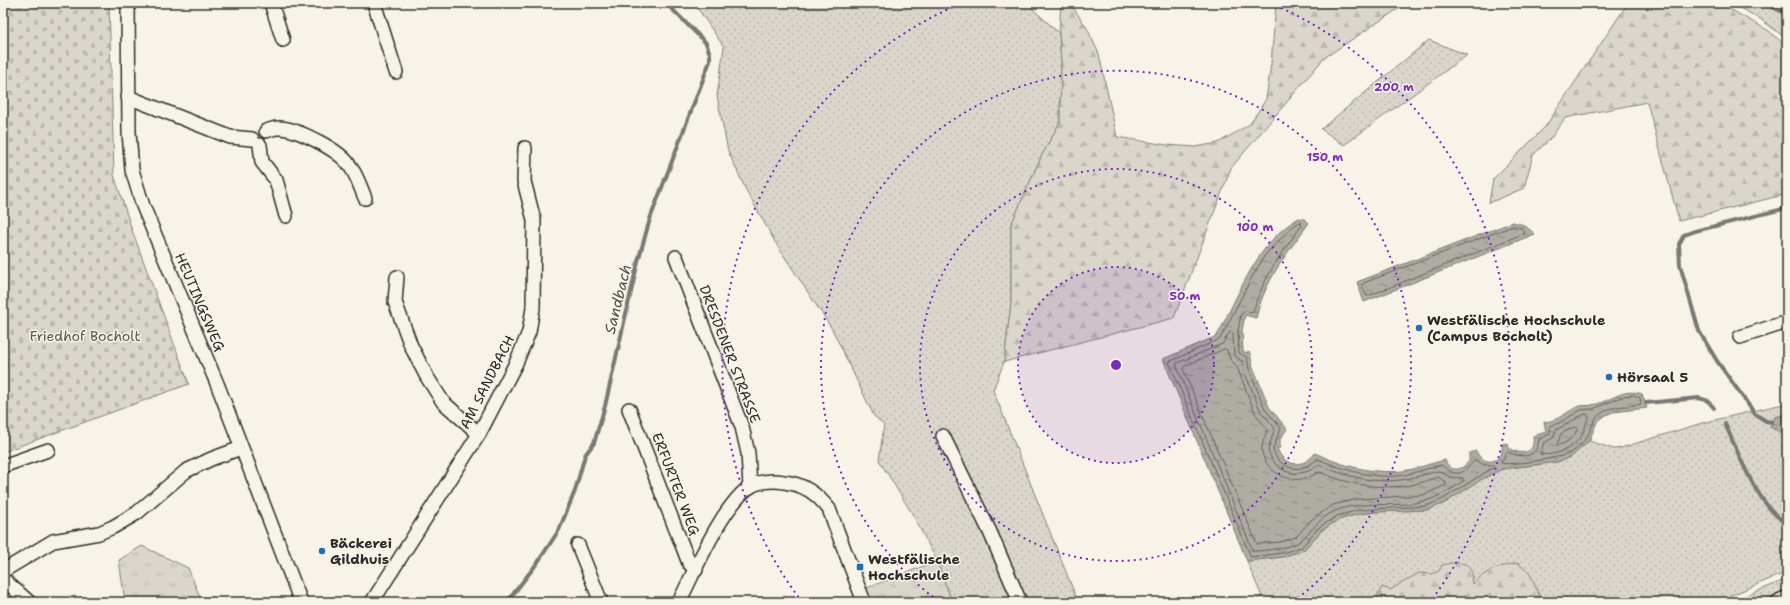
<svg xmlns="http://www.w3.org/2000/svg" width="1790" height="605" font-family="'Shantell Sans',sans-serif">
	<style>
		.grass { fill: url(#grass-dots); stroke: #82807c }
		.forest { fill: url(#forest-firs); stroke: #82807c }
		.cemetery { fill: url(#cemetery-stones); stroke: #82807c }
		.park { fill: url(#park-tufts); stroke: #82807c }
		.water { fill: url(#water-ripples); stroke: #7a7874 }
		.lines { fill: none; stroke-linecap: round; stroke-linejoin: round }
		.shore { stroke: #605f5b; stroke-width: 1 }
		.stream { stroke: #7a7874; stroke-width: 4 }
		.minor-casing { stroke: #2b2b2b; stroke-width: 16 }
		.major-casing { stroke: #2b2b2b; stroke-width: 19 }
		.minor { stroke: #f7f3e8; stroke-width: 13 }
		.major { stroke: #f7f3e8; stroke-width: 16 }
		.ring { fill: none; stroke: #7b2cbf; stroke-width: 2; stroke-dasharray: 2 4 }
		.poi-dot { fill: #1f6fb2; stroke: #f7f3e8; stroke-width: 1.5 }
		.labels { text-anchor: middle; stroke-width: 3; stroke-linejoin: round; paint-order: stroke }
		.street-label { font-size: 14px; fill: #2b2b2b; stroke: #f7f3e8 }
		.poi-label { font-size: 14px; font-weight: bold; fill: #2b2b2b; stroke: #f7f3e8; text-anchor: start }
		.park-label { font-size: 14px; fill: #575653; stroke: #f7f3e8 }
		.water-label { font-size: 15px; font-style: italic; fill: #53524f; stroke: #f7f3e8 }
		.centre { fill: #7b2cbf; stroke: #f7f3e8; stroke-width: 2 }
		.ring-label { font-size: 12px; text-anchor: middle; font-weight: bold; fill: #7b2cbf; stroke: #f7f3e8; stroke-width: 3; stroke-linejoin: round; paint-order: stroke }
	</style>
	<defs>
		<pattern id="grass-dots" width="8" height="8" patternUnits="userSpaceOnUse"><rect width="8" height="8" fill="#dad6cc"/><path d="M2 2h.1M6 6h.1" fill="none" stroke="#bbb8af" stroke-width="1.8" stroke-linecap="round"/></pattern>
		<pattern id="forest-firs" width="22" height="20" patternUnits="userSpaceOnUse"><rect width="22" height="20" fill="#dad6cc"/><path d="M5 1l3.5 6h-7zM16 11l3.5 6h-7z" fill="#bbb8af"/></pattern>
		<pattern id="cemetery-stones" width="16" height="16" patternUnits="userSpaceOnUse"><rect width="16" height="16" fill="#dad6cc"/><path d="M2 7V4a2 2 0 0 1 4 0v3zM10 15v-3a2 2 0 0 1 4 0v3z" fill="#bbb8af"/></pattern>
		<pattern id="park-tufts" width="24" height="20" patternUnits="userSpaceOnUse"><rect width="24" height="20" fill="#dad6cc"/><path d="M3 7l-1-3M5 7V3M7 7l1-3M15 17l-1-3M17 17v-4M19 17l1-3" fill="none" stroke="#bbb8af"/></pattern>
		<pattern id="water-ripples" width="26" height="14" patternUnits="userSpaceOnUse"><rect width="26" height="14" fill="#afaca4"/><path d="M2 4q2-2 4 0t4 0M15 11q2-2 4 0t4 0" fill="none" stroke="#8f8c86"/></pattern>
	</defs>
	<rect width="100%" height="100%" fill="#f7f3e8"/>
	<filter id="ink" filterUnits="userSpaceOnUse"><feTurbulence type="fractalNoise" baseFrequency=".025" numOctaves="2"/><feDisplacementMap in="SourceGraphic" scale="8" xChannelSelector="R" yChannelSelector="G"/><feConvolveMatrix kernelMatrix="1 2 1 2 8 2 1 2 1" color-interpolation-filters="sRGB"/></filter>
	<g filter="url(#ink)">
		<g class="grass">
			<path d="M694,3H1026L1059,33L1061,61L1060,122L1041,157L1011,225V303L1004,362L993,390L1078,602H952L937,561L913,515L879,460L884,425L874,416L832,329L775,242L745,188L728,151L717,96L724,47Z"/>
			<path d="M1730,3H1787V39L1759,18Z"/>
			<path d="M1429,40L1467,55L1344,145L1321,129Z"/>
			<path d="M1787,403V414L1775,417L1770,427L1787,435V572L1715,602H1249L1262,597L1247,561L1282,557L1304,550L1321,531L1338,520L1359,514L1376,512L1427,510L1445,503L1482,479L1502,469L1557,462L1571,457L1589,441L1614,449L1621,448L1702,423Z"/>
			<path d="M1787,579V590L1758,602H1731Z"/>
		</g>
		<g class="forest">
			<path d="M1061,3H1072V6L1087,28L1099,54L1117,137L1167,145L1195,147L1218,143L1250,124L1266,99L1271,64L1276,3H1407L1324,58L1231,168L1174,318L1004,362L1011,303V225L1041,157L1060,122L1061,61L1059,33Z"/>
			<path d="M1628,3H1719L1769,31L1787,47V194L1679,221L1647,102L1565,118L1551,138L1533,155L1524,188L1489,203L1493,179L1545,127Z"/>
			<path d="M1457,562L1468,565L1472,573L1473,584C1488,569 1498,567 1518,563L1530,574L1542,602H1372L1377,597L1382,587L1390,590L1419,573L1432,574L1439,571L1442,565Z"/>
		</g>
		<path class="cemetery" d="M3,3H109L114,175L133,233L189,384L3,452Z"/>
		<g class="park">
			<path d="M142,546L188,568L202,602H125L119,560Z"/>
			<path d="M937,561L952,602H869L864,589Z"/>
		</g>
		<g class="water">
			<path d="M1299,218L1304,219L1309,223C1287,253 1265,280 1256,318L1245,315L1242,331L1243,352L1250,353L1253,367L1269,407L1287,429L1280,439V448H1277C1283,467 1304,469 1315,453C1342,466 1372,474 1403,471C1417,469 1431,463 1445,460C1450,473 1462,471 1469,461V453L1476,451C1483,467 1505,464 1502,444L1508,443L1509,448C1521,456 1536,454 1533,436L1546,432L1544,422C1560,421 1566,411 1580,406C1584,405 1588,406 1592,405C1611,402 1622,387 1642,394L1647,408L1613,412L1606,415L1597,422L1589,441L1571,457L1557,462L1502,469L1482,479L1445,503L1427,510L1376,512L1359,514L1338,520L1321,531L1304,550L1282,557L1247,561L1163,359L1217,336C1238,297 1257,241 1299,218Z"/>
			<path d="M1513,222L1524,225L1535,234L1364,302L1357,282Z"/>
			<path d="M1787,415V435L1770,427L1775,417Z"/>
		</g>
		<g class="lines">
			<g class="shore">
				<path d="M1301,222L1302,225C1281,254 1263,277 1253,312L1245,311L1241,314L1238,331L1239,353L1247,357L1249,369L1265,409L1281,428L1273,449C1276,464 1293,473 1307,466C1311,464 1314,461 1318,459C1344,470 1376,480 1405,475C1417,472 1429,468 1441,465C1459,479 1462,474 1475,460L1482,464L1493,465L1494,467L1443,499L1426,506L1359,510L1337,516L1318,528L1302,547L1282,553L1251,557L1169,362L1220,339L1252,277L1265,255L1292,227Z"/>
				<path d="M1513,226L1522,228L1525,233L1368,296L1366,295L1362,285L1364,283Z"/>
				<path d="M1230,332L1233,333L1234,355L1243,362L1244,371L1261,412L1275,428L1268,450C1273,468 1290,478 1308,471C1312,470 1315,467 1319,465C1345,476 1377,485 1406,479C1417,477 1428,473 1439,471L1450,477L1463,478V481C1453,489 1439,497 1425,501C1396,509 1364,499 1335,511C1319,518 1312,531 1300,541C1292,548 1263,551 1253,551L1176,365L1177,363L1222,344Z"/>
				<path d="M1225,349L1227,350L1230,359L1237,367L1255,413L1267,429C1266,436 1261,443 1262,451C1264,469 1285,482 1302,479C1309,478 1314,474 1320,472C1346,484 1376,489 1405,486C1416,485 1427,480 1438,477L1446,482V485L1423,495L1358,499L1333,505L1311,520L1296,537L1280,542L1257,544L1183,369L1185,366Z"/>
				<path d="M1634,395L1640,398L1641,404C1629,407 1616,405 1605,411C1591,419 1594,426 1586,438C1582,444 1574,452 1568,454C1558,458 1510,466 1501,463L1507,452C1522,458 1537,459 1539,439L1550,434V426L1559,423L1581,410L1593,409L1624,396Z"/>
				<path d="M1587,414L1589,417C1586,422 1585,429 1582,435C1574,448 1555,457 1540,454L1544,443L1553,438L1556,430L1583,415Z"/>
				<path d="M1575,427L1578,428C1575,436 1566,445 1557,445L1561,434Z"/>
			</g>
			<g class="stream">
				<path d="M1764,3L1787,14"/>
				<path d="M1646,403L1699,398L1708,401L1714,408"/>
				<path d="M1772,422L1766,421L1755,414L1717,361L1699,331L1680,265L1679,244L1684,235L1695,231L1787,208"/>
				<path d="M1725,424C1740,456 1756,504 1787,524"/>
				<path d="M507,602L538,562L559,530L575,491L585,455L594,443L605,406L638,261L650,219L710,61V54L706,43L666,3"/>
			</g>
			<defs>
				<g id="minor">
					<path d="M128,3L129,132L132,170L143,206L218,386L301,602"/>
					<path d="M271,3L283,40"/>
					<path d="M374,3L396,72"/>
					<path d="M128,97L230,137L252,139"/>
					<path d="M266,131C270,130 274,128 278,128C295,127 336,149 347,162C356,172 360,186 365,198"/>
					<path d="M260,145L262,162L276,180L286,216"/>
					<path d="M676,257L742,427L748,453L750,487"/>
					<path d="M397,277L395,302L411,346L427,377L443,402L479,434"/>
					<path d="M1740,337L1787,322"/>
					<path d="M629,409L689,563L696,570"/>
					<path d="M943,436L990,532L1020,602"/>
					<path d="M3,466L48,450"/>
					<path d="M578,545L601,602"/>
					<path d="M3,571L53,541L99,533L113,527L137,513L186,471L211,459L241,448"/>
					<path d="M3,579L29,602"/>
					<path d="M372,602L479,434L516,363L529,332L533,308L534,220L524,181L525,148"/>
					<path d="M679,602C696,569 720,510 748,488C757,481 773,480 784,482C804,484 817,494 829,509L864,602"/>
				</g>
				<path id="major" d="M1780,602L1787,599"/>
			</defs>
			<use href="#minor" class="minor-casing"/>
			<use href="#major" class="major-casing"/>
			<use href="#minor" class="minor"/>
			<use href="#major" class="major"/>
		</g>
	</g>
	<circle cx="1116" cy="365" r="98" fill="#7b2cbf" fill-opacity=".12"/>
	<g class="ring">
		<circle cx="1116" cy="365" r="98"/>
		<circle cx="1116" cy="365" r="196"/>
		<path d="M938 601A295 295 0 1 1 1294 601"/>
		<path d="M802 602A393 393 0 0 1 962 3M1270 3A393 393 0 0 1 1430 602"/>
	</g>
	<g class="poi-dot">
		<circle cx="1419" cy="328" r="4"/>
		<circle cx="1609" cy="377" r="4"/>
		<circle cx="322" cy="551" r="4"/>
		<rect x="856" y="563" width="8" height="8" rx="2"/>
	</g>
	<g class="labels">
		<g class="street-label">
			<text transform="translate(200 302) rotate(67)" y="5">HEUTINGSWEG</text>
			<text transform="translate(730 354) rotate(69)" y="5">DRESDENER STRASSE</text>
			<text transform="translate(487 382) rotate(-63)" y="5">AM SANDBACH</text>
			<text transform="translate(676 484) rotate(69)" y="5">ERFURTER WEG</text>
		</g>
		<g class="poi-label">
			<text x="1427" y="325">Westfälische Hochschule<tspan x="1427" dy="16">(Campus Bocholt)</tspan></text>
			<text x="1617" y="382">Hörsaal 5</text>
			<text x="330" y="548">Bäckerei<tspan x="330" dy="16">Gildhuis</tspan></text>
			<text x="868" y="564">Westfälische<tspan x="868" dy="16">Hochschule</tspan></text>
		</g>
		<g class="park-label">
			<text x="85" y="341">Friedhof Bocholt</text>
		</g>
		<g class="water-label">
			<text transform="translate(618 299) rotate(-76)" y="5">Sandbach</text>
		</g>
	</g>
	<circle cx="1116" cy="365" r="6" class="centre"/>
	<g class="ring-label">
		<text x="1394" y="91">200 m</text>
		<text x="1325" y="161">150 m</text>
		<text x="1255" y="231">100 m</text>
		<text x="1185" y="300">50 m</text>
	</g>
	<rect width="1790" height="605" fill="none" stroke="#f7f3e8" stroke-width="16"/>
	<rect x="8" y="8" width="1774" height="589" fill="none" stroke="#2b2b2b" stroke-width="1.5" filter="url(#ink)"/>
</svg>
